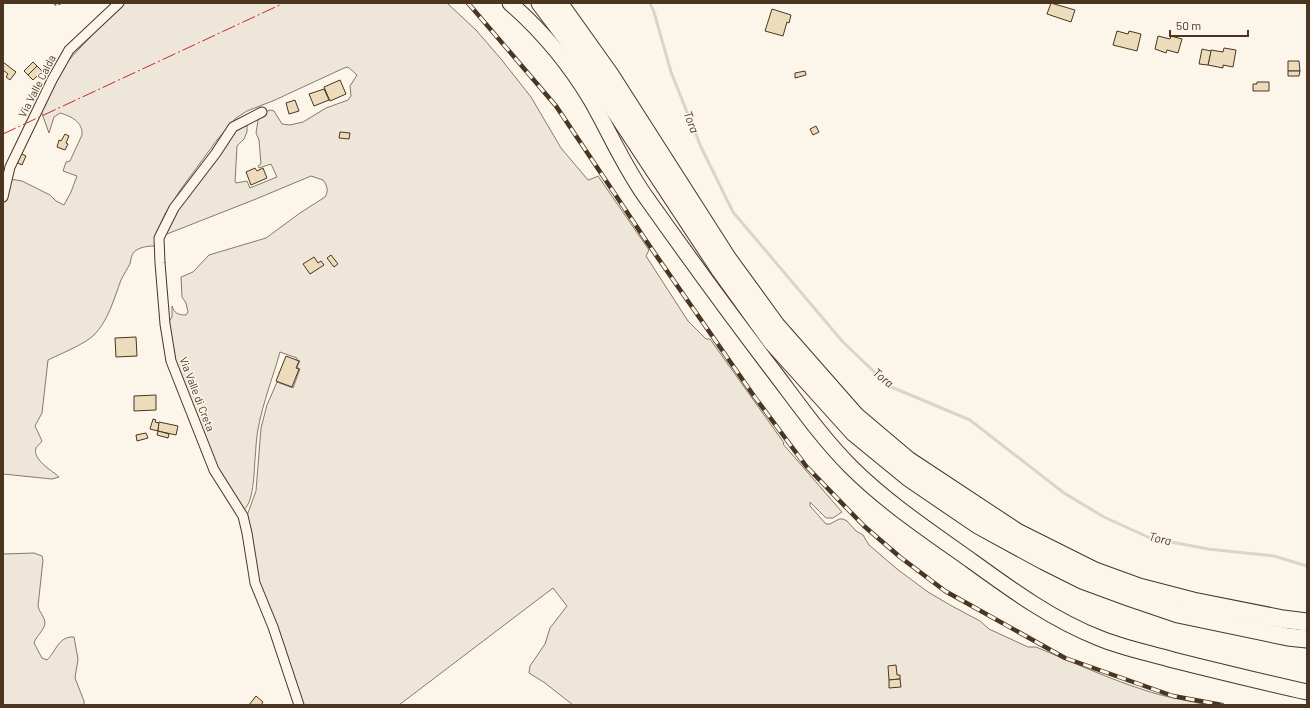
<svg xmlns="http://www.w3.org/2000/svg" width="1310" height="708" font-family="Barlow,sans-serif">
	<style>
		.green { fill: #ede6d9; stroke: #887966 }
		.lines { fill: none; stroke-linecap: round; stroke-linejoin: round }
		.stream { stroke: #dcd4c6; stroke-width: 3 }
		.building { fill: #ecdcbc; stroke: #4a3520 }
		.minor-casing { stroke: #4a3520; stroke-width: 11 }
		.primary-casing { stroke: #4a3520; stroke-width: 17 }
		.motorway-casing { stroke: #4a3520; stroke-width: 19 }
		.path { stroke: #7f6f5c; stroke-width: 2; stroke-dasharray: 3 2; stroke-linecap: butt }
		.minor { stroke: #fbf6e9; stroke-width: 9 }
		.primary { stroke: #fbf6e9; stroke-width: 15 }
		.motorway { stroke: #fbf6e9; stroke-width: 17 }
		.rail-casing { stroke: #4a3520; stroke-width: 4.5 }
		.rail { stroke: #fbf6e9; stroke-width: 3; stroke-dasharray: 9; stroke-linecap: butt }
		.power { stroke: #c62828; stroke-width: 1; stroke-dasharray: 14 3 2 3; stroke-linecap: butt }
		.labels { text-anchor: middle; stroke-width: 3; stroke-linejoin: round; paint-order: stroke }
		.street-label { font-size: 11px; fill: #4a3520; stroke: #fbf6e9 }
		.water-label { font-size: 12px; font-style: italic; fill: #4a3520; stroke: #fbf6e9 }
	</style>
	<rect width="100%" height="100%" fill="#fbf6e9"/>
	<g class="green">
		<path d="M122,3H447L476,30L501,59L531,97L561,148L588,180H589L598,176L649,250L646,256L688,321L706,339H710L784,443L783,444L842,512L833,518H826L810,502V506L826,524H830L839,519H843L847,521L856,531L863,535L869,545L897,569L928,592L950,605L980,621L989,629L1028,647H1036C1072,662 1107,678 1144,690C1164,697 1186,700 1207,705H573L545,683L529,673L530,666L545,644L550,628L567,606L553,588L399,705H301L259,591L245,521L256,491L261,428L267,405L277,382L293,388L300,369L297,367L300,361L297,360V358L280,352C273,377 263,402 258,429C256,439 256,449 255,459C254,472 254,505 242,511L213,469L174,362L168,323L172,317V306C174,313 178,315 186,315L188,312L186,303L182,297L181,277L193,272L209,255L266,238L300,213L325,197C329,191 327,185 323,180L311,176L256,199L167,234L162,231L184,191L247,117V132L244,139L237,146L235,182L236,183L247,181L250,188L277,177L271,164L259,168L258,166L261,164L259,140L256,133L259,114L270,110L274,111L282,124L290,125L303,122L326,108L348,100L351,96L350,86L357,75L348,67L344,68L275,100L247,111L236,118L217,140L181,189L165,214L158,230L154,246C148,246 139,247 134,252C131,255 131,260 130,264C127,269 124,274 121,280C114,299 108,321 94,335C85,344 60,354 48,360L42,413L35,426L42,441C40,444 37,446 36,448C32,460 53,471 59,477L52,479L3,474V200L10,179L22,181L50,195L56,201L64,205L71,192L77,176L63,171L66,162L70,161L82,135C83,122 71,116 60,113L54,117L49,133L40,108L66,63Z"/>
		<path d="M34,553L42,556L43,560L38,606C39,612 44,616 45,622C45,630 36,636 34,643L42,658L47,660C56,652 58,636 74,637L78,659L75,678L84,701V705H3V554Z"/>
	</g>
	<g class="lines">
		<path class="stream" d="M650,3L654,12L671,72L701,147L733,212L843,342L889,386L970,420L1064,493L1104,517L1150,538L1208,549L1274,556L1307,566"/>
	</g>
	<g class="building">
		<path d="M1051,3L1075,10L1071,22L1047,14Z"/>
		<path d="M772,9L791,15L789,23L787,22L783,36L765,31Z"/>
		<path d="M1117,31L1128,34L1129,31L1141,34L1137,51L1113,45Z"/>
		<path d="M1158,36L1170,39L1171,36L1182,39L1178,53L1167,50L1166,53L1155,49Z"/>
		<path d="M1224,48L1236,50L1233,67L1223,65V68L1208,65L1211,50L1223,52Z"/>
		<path d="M1202,49L1211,51L1208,65L1199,64Z"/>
		<path d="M1288,61H1299L1300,71H1288Z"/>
		<path d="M3,62L16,72L10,80L6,77L8,74L3,70Z"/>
		<path d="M33,62L37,66L28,75L24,71Z"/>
		<path d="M37,66L42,71L33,80L28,75Z"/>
		<path d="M805,71L806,75L795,78V73Z"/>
		<path d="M1288,71H1300L1299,76H1288Z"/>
		<path d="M340,80L346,94L330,101L324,87Z"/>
		<path d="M1257,82H1269V91H1253V84H1257Z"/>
		<path d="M324,89L329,100L314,106L309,94Z"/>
		<path d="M295,100L299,111L289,114L286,103Z"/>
		<path d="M816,126L819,132L813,135L810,129Z"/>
		<path d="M340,132L350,133L349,139L339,138Z"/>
		<path d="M65,134L69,136L66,143L68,144L65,150L57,147L59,140L61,141Z"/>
		<path d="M20,153L26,156L22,165L16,162Z"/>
		<path d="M255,168L257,171L263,168L267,178L251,185L246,172Z"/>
		<path d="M331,255L338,264L334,267L327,258Z"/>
		<path d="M314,257L318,263L321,261L324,265L310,274L303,264Z"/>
		<path d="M136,337L137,356L116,357L115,338Z"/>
		<path d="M286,356L299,361L296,368L299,369L292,387L276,381Z"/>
		<path d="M156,395V410L134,411V396Z"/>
		<path d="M153,419L156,420L155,422L159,423L158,431L150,429Z"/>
		<path d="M159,422L178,426L176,435L158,431Z"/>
		<path d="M158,431L169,434L168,438L157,435Z"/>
		<path d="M146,433L148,438L137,441L136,435Z"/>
		<path d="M896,665L897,675H900V679L889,680L888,666Z"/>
		<path d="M900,679L901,687L889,688V680Z"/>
		<path d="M256,696L263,702L261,705H249Z"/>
	</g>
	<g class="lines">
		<defs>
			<g id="minor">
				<path d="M262,112L233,127L216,153L174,208L159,238L160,263L165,324L171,361L214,470L243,516L247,533L255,583L273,627L299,705"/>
				<path d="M3,197L10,167L52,80L69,50L119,3"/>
			</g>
			<path id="primary" d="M510,3C542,31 569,63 591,100C610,133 625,169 648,200C687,255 727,310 768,364C795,399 820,436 851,467C887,503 931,532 973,562C1013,591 1053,620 1099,638C1123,648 1149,653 1173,660C1218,671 1262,682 1307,692"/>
			<g id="motorway">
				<path d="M540,3L571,44L720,270L772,342L854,433L909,478L978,525L1044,561L1082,580L1131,598L1178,614L1288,637L1307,639"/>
				<path d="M559,3L611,76L728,259L776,325L856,416L908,460L1017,532L1095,571L1139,587L1193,601L1283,619L1307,622"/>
			</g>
		</defs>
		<use href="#minor" class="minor-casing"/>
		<use href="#primary" class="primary-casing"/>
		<use href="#motorway" class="motorway-casing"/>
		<path class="path" d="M54,3L56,5L62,3"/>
		<use href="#minor" class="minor"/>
		<use href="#primary" class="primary"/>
		<use href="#motorway" class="motorway"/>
		<defs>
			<path id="rail" d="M468,3L556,106L651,248L754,396L806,466L864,526L900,557L945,591L1065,658L1173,696L1222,705"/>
		</defs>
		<use href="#rail" class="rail-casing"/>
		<use href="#rail" class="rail"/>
		<path class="power" d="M3,134L284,3"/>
	</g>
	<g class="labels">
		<g class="street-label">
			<text transform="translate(37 86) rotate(-63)" y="4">Via Valle Calda</text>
			<text transform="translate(197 394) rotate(69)" y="4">Via Valle di Creta</text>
		</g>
		<g class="water-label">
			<text transform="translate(691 122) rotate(69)" y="4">Tora</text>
			<text transform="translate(883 378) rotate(39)" y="4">Tora</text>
			<text transform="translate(1160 539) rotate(13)" y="4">Tora</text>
		</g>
	</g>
	<rect width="1310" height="708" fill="none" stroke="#4a3520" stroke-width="8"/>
	<path d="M1170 30v6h78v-6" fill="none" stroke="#4a3520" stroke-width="2"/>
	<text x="1176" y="30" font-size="12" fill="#4a3520" stroke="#fbf6e9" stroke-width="3" paint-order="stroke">50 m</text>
</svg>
